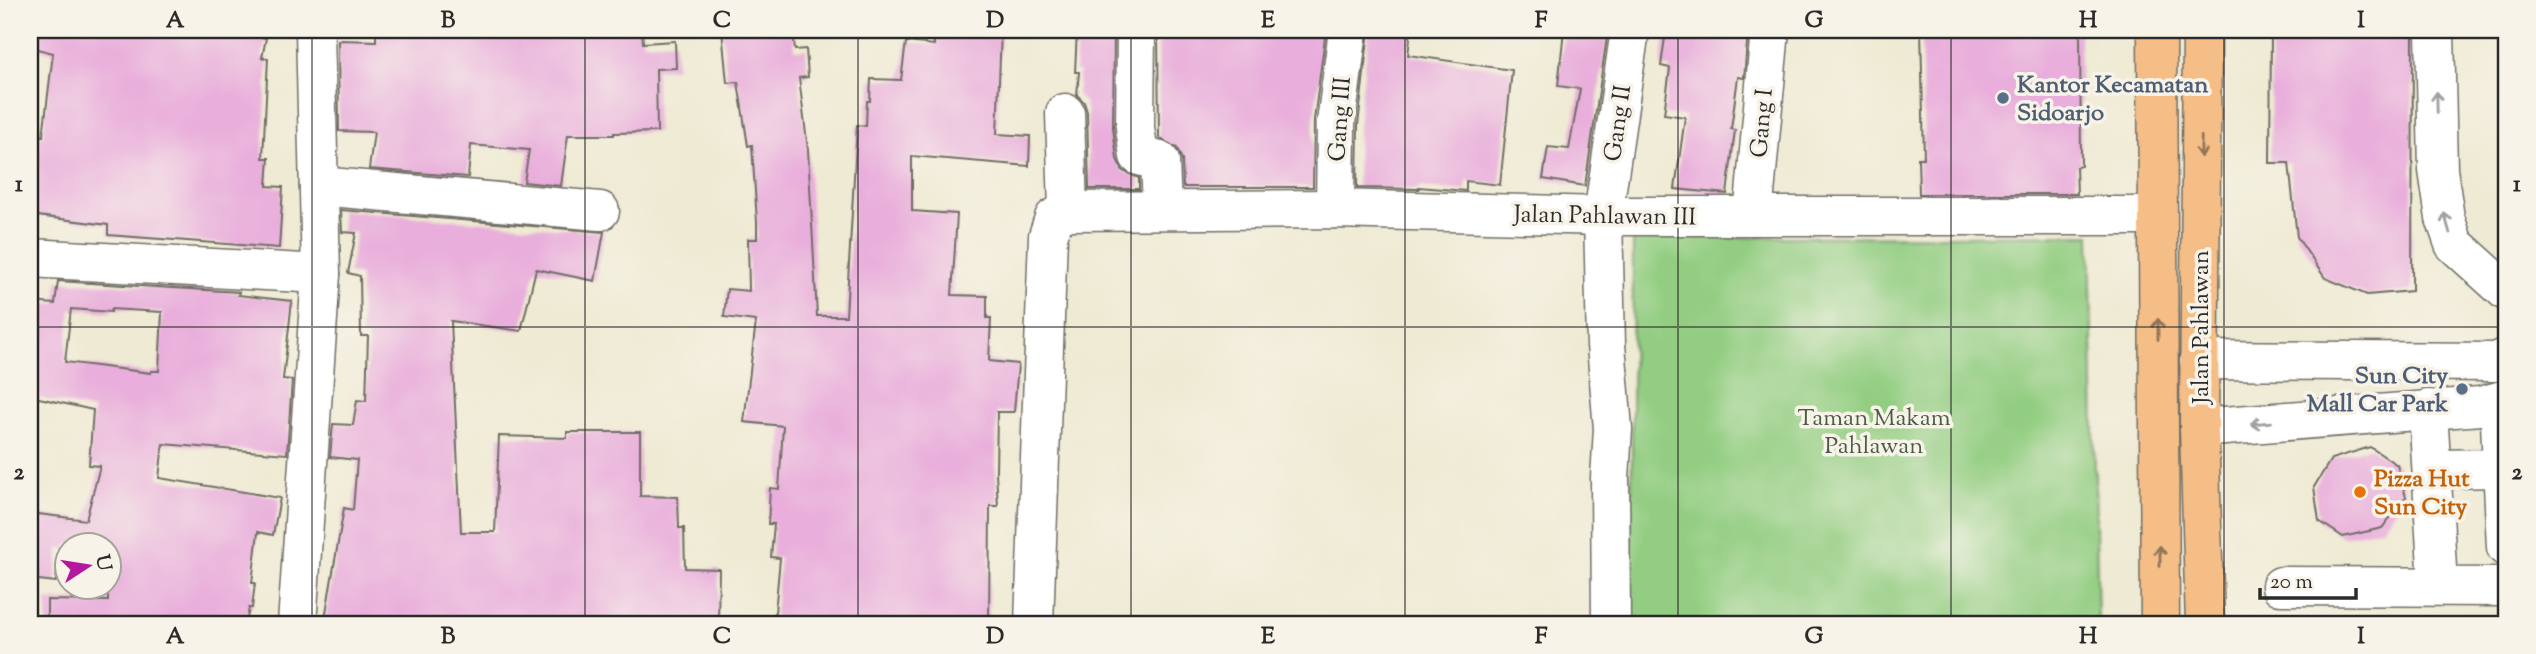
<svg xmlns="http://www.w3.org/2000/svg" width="2536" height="654" font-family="'Sorts Mill Goudy',serif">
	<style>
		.green { fill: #92cd81; stroke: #5e7c56; stroke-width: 2 }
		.building { fill: #e9aedb; fill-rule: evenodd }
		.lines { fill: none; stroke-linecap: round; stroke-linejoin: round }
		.minor-casing { stroke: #706e66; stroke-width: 41 }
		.major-casing { stroke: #706e66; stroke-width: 41 }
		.minor { stroke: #fff; stroke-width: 38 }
		.major { stroke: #f6be87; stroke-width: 38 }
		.oneway { stroke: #a0a0a0 }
		.oneway2 { stroke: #907459 }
		.grid { fill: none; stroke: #2b2b2b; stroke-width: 2; stroke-opacity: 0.55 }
		.service-dot { fill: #5c6f8a; stroke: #f7f3e8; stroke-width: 2.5 }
		.food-dot { fill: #e8710a; stroke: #f7f3e8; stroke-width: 2.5 }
		.labels { text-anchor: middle; stroke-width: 7; stroke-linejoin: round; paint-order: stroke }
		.service-label { font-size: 24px; font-weight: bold; fill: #4e5e75; stroke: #f7f3e8; text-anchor: start }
		.street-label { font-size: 24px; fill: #2b2b2b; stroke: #f7f3e8 }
		.park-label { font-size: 24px; fill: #4a5c45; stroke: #f7f3e8 }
		.food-label { font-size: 24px; font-weight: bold; fill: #c56008; stroke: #f7f3e8; text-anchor: start }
		.neatline { fill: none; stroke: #2b2b2b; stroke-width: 2.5 }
		.grid-label { font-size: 23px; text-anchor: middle; font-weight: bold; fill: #2b2b2b }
	</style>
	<rect width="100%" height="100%" fill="#f7f3e8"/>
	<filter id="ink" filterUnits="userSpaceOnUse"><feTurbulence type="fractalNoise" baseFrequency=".0143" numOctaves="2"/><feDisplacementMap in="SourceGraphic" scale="14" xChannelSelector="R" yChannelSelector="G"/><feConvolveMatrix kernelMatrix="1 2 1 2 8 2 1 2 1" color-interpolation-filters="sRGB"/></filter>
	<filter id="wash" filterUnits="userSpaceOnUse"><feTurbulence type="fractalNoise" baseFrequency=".00686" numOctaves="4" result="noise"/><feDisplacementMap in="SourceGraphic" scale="28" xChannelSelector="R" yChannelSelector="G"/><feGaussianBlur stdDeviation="1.57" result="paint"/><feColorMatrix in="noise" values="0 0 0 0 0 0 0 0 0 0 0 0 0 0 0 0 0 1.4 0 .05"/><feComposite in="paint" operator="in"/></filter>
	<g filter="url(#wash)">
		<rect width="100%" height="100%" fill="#efead3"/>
		<path class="green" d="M2090,235L2098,624H1631L1633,238Z"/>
		<g id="blocks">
			<g class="building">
				<path d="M30,30H219L266,38L262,58H268L263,158H269L267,186L283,187L279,248L108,235V225L30,215V134L43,136L53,53L30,47Z"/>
				<path d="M376,30H541L564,32L642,30L643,43L675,41L676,68L656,69L657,132L614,133V135H568L561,186L524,182L529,150L471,145L468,177L369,169L374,132L339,131L338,40L376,41Z"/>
				<path d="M722,30H793L795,50L806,49L808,77L799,78L808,150L817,316H846L857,125L866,126L867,101H870L871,79L901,80L906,42L934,45V30H1001L997,134L1030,136L1029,166L912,156V211L957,214L952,295L987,296V318H991L989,361L1018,364L1014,412H997L996,473L998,506H990L989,624H774L780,558L771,557L774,524H768L770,488L779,489L783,426L744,422L756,321L724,317L727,289L749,291L748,239H757V222L752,145L748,146L738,82L727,83Z"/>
				<path d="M1077,30H1114L1113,128L1117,159L1123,171L1139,178V189H1089L1087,112L1084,102L1077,95L1079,72H1075Z"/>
				<path d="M1189,30H1326L1314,120L1313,187H1183L1182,160L1177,148L1159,138L1158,35L1188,37Z"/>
				<path d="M1369,30H1411L1408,55L1512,70L1500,185L1466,181V191L1419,187V189L1357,188L1358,125Z"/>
				<path d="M1564,30H1608L1585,186L1543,179L1548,147L1569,149L1580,89L1558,86Z"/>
				<path d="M1666,30H1748L1744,78L1738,77L1731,129L1735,130L1727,194L1675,189L1685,117L1664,114L1670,68L1661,66Z"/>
				<path d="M1921,30H2080L2081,166L2076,167L2077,194H1919L1918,158H1924Z"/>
				<path d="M2271,30H2413L2412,291L2367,295L2325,278L2297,237L2289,163H2270Z"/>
				<path d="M341,210L604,232L595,281L536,269L521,331L451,321L461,532H495L499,436L567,438V432H640V496L678,497L679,528H684L685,568L719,569L718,624H324L344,508L353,510L357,460L330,457L333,424L353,425L357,400L366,401L368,336H361L360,276L348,273L356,233L342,232Z"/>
				<path d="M58,281L239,292L238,295L292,301L283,379L292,380L287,454L163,444L159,478L280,498L273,535L258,532L252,583H255L252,608H249L246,624H47V600L108,601V545H66V549L59,548L56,582L30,579V513L86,520L100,466L89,465L93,410L30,396L31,302L55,304ZM71,309L111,312V309L162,312L159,371H151V373L65,362Z"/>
				<path d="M2370,447L2397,465L2406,497L2382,528L2343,537L2319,521L2314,487L2331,459Z"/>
			</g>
		</g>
	</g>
	<g filter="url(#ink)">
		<use href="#blocks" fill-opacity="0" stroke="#706e66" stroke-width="2"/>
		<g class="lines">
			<defs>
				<g id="minor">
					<path d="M1136,30L1135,128L1139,156L1160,161L1162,208"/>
					<path d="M2435,30L2438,170L2445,218L2454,244L2506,291"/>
					<path d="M1065,113L1068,211"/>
					<path d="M319,186L600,211"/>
					<path d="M1335,209L1336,123L1348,30"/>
					<path d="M1753,216L1770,30"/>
					<path d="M30,258L321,274"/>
					<path d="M2199,360L2495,362L2506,357"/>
					<path d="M2499,402L2506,547"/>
					<path d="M2428,409L2438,586"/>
					<path d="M2199,428L2480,406L2506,399"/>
					<path d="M2432,469L2506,468"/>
					<path d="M2281,586L2506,587"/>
					<path d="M297,624L321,274L315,30"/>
					<path d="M1034,624L1048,236L1054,218L1068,211L1335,209L1603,216H2157"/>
					<path d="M1611,624L1610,478L1613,429L1606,345L1603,216L1630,30"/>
				</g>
				<g id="major">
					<path d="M2157,30L2160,624"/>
					<path d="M2202,30L2199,428L2205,624"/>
				</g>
			</defs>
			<use href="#minor" class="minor-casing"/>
			<use href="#major" class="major-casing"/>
			<use href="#minor" class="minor"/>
			<use href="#major" class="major"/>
		</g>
		<defs><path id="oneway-shaft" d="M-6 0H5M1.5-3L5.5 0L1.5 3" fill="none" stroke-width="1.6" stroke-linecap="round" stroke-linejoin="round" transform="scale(1.75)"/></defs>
		<g class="oneway">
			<use href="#oneway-shaft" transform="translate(2437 102) rotate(-91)"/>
			<use href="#oneway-shaft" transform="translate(2447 223) rotate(-106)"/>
			<use href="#oneway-shaft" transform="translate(2261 423) rotate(175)"/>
		</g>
		<g class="oneway2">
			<use href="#oneway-shaft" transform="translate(2201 147) rotate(91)"/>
			<use href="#oneway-shaft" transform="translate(2158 329) rotate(-90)"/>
			<use href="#oneway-shaft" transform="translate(2160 556) rotate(-90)"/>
		</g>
	</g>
	<path class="grid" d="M312,30V624M585,30V624M858,30V624M1131,30V624M1405,30V624M1678,30V624M1951,30V624M2224,30V624M30,327H2506"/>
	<g class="service-dot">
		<circle cx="2003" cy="98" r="7"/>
		<circle cx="2462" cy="389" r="7"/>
	</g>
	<circle class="food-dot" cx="2360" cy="492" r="7"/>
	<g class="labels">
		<g class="service-label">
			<text x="2017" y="92">Kantor Kecamatan<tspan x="2017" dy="28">Sidoarjo</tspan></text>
			<text x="2448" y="383" text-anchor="end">Sun City<tspan x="2448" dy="28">Mall Car Park</tspan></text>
		</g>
		<g class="street-label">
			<text transform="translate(1339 119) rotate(-86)" y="8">Gang III</text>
			<text transform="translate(1617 123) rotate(-82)" y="8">Gang II</text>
			<text transform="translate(1761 123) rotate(-85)" y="8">Gang I</text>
			<text transform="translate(1605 215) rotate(1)" y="8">Jalan Pahlawan III</text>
			<text transform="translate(2200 327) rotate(-90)" y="8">Jalan Pahlawan</text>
		</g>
		<g class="park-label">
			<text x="1874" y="425">Taman Makam<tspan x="1874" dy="28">Pahlawan</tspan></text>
		</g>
		<g class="food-label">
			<text x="2374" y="486">Pizza Hut<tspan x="2374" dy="28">Sun City</tspan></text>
		</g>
	</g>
	<rect width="2536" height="654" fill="none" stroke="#f7f3e8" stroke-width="77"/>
	<g transform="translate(88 566) rotate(78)"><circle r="33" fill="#f7f3e8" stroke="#a5a39c" stroke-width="2"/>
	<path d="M0-5L12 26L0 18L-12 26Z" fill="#b5179e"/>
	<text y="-10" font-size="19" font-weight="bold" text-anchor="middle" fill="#2b2b2b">U</text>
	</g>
	<path d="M2260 588v10h96v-10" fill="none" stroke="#2b2b2b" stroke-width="3.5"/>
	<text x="2270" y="588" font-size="21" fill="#2b2b2b" stroke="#f7f3e8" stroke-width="5" paint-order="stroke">20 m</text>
	<rect x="38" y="38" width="2460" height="578" class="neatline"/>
	<g class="grid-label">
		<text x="175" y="27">A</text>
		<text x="448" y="27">B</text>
		<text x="722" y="27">C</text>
		<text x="995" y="27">D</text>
		<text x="1268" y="27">E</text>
		<text x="1541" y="27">F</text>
		<text x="1814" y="27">G</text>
		<text x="2088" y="27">H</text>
		<text x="2361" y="27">I</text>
		<text x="19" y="191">1</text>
		<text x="2517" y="191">1</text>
		<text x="19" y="479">2</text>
		<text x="2517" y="479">2</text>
		<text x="175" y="643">A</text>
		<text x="448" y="643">B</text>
		<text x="722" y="643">C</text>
		<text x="995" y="643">D</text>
		<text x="1268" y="643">E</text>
		<text x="1541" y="643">F</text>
		<text x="1814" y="643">G</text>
		<text x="2088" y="643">H</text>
		<text x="2361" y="643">I</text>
	</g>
</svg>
